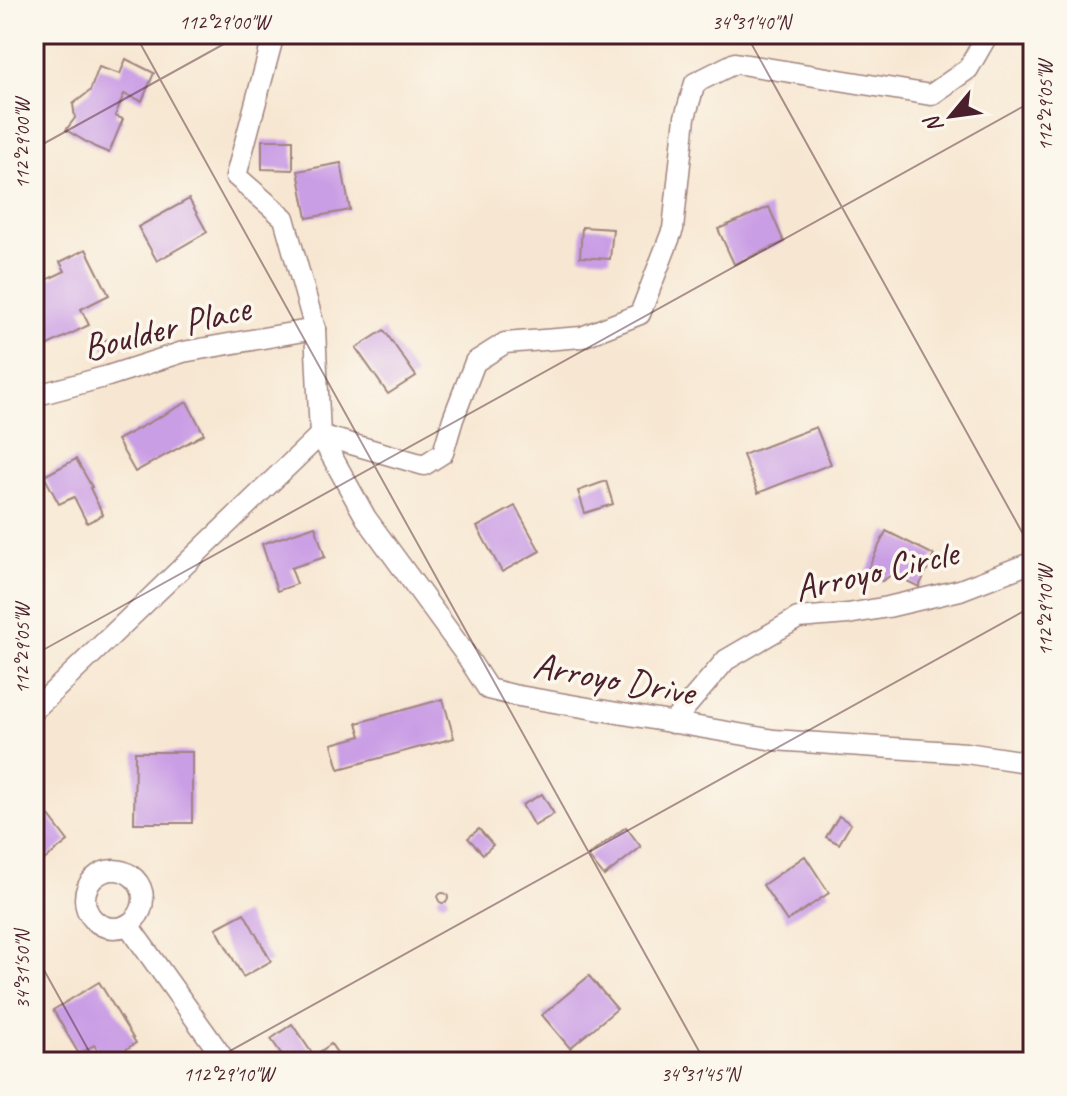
<svg xmlns="http://www.w3.org/2000/svg" width="1067" height="1096" font-family="Caveat,sans-serif">
	<style>
		.building { fill: #ca9ee5 }
		.lines { fill: none; stroke-linecap: round; stroke-linejoin: round }
		.minor-casing { stroke: #a0837e; stroke-width: 23 }
		.minor { stroke: #fff; stroke-width: 20 }
		.ticks { fill: none; stroke: #4a1f2b; stroke-width: 2; stroke-opacity: 0.45 }
		.labels { text-anchor: middle; stroke-width: 7; stroke-linejoin: round; paint-order: stroke }
		.street-label { font-size: 38px; fill: #4a1f2b; stroke: #fbf7ec }
		.neatline { fill: none; stroke: #4a1f2b; stroke-width: 3 }
		.ticks-label { font-size: 20px; text-anchor: middle; fill: #4a1f2b }
	</style>
	<rect width="100%" height="100%" fill="#fbf7ec"/>
	<filter id="ink" filterUnits="userSpaceOnUse"><feTurbulence type="fractalNoise" baseFrequency=".0125" numOctaves="2"/><feDisplacementMap in="SourceGraphic" scale="16" xChannelSelector="R" yChannelSelector="G"/><feConvolveMatrix kernelMatrix="1 2 1 2 8 2 1 2 1" color-interpolation-filters="sRGB"/></filter>
	<filter id="wash" filterUnits="userSpaceOnUse"><feTurbulence type="fractalNoise" baseFrequency=".006" numOctaves="4" result="noise"/><feDisplacementMap in="SourceGraphic" scale="32" xChannelSelector="R" yChannelSelector="G"/><feGaussianBlur stdDeviation="1.8" result="paint"/><feColorMatrix in="noise" values="0 0 0 0 0 0 0 0 0 0 0 0 0 0 0 0 0 1.4 0 .05"/><feComposite in="paint" operator="in"/></filter>
	<g filter="url(#wash)">
		<rect width="100%" height="100%" fill="#f7e7d2"/>
		<g id="blocks">
			<g class="building">
				<path d="M126,59L154,73L142,101L124,94L115,116L123,119L109,153L95,147L66,130L75,118L73,104L90,91L99,67L120,74Z"/>
				<path d="M262,140H293V170L262,169Z"/>
				<path d="M341,163L350,210L307,218L298,171Z"/>
				<path d="M189,199L207,232L157,261L138,227Z"/>
				<path d="M769,207L784,242L734,264L718,229Z"/>
				<path d="M582,227L613,229L610,259L580,257Z"/>
				<path d="M86,249L109,295L81,309L89,325L46,346L34,322V286L65,271L60,262Z"/>
				<path d="M384,330L416,376L388,394L356,348Z"/>
				<path d="M121,336L124,346L105,351L102,341Z"/>
				<path d="M187,402L204,434L135,472L117,440Z"/>
				<path d="M816,427L831,464L758,493L743,455Z"/>
				<path d="M76,459L92,487L90,488L103,515L87,523L74,497L59,504L44,476Z"/>
				<path d="M606,481L613,504L585,513L578,491Z"/>
				<path d="M515,506L540,551L502,572L477,527Z"/>
				<path d="M315,526L325,557L291,568L297,584L277,591L262,544Z"/>
				<path d="M886,531L934,555L919,587L893,574L882,581L866,573Z"/>
				<path d="M443,699L454,738L339,769L332,744L361,736L357,723Z"/>
				<path d="M135,752H192V823H134Z"/>
				<path d="M542,794L554,814L534,826L522,805Z"/>
				<path d="M39,803L68,841L34,868V807Z"/>
				<path d="M839,816L851,824L839,844L826,837Z"/>
				<path d="M626,827L641,847L604,876L588,856Z"/>
				<path d="M479,829L493,845L483,854L468,838Z"/>
				<path d="M805,856L829,893L787,921L763,885Z"/>
				<circle cx="443" cy="898" r="5"/>
				<path d="M244,913L271,961L243,977L216,928Z"/>
				<path d="M589,976L617,1009L570,1048L542,1015Z"/>
				<path d="M99,982L136,1043L105,1062L94,1045L79,1054L53,1010Z"/>
				<path d="M292,1024L314,1056L331,1044L343,1062H287L271,1039Z"/>
			</g>
		</g>
	</g>
	<g filter="url(#ink)">
		<use href="#blocks" fill-opacity="0" stroke="#a0837e" stroke-width="2"/>
		<g class="lines">
			<defs>
				<g id="minor">
					<path d="M274,34L236,176L284,218L315,329L320,435L366,518L466,655L488,689L513,695L774,740L966,753L1033,763"/>
					<path d="M34,396L108,376L183,352L315,329"/>
					<path d="M320,435L424,465L443,453L453,419L475,362L505,343L582,337L640,314L673,229L685,117L695,83L735,63L931,95L968,69L988,34"/>
					<path d="M34,710L320,435"/>
					<path d="M672,723L726,660L798,618L848,614L888,607L960,590L1033,562"/>
					<circle cx="114" cy="899" r="29"/>
					<path d="M128,925L226,1062"/>
				</g>
			</defs>
			<use href="#minor" class="minor-casing"/>
			<use href="#minor" class="minor"/>
		</g>
	</g>
	<path class="ticks" d="M135,34L705,1062M746,34L1033,552M34,149L242,34M34,655L1033,101M34,952L95,1062M210,1062L1033,606"/>
	<g class="labels">
		<g class="street-label">
			<text transform="translate(166 327) rotate(-14)" y="13">Boulder Place</text>
			<text transform="translate(876 570) rotate(-13)" y="13">Arroyo Circle</text>
			<text transform="translate(614 678) rotate(10)" y="13">Arroyo Drive</text>
		</g>
	</g>
	<rect width="1067" height="1096" fill="none" stroke="#fbf7ec" stroke-width="88"/>
	<g transform="translate(951 116) rotate(241)" stroke="#fbf7ec" stroke-width="6" paint-order="stroke">
	<path d="M0-6L14 30L0 20L-14 30Z" fill="#4a1f2b"/>
	<text y="-12" font-size="22" font-weight="bold" text-anchor="middle" fill="#4a1f2b">N</text>
	</g>
	<rect x="44" y="44" width="979" height="1008" class="neatline"/>
	<g class="ticks-label">
		<text x="224" y="29">112°29'00"W</text>
		<text x="751" y="29">34°31'40"N</text>
		<text transform="translate(1045 106) rotate(-90)" y="7">112°29'05"W</text>
		<text transform="translate(22 144) rotate(-90)" y="7">112°29'00"W</text>
		<text transform="translate(1045 611) rotate(-90)" y="7">112°29'10"W</text>
		<text transform="translate(22 649) rotate(-90)" y="7">112°29'05"W</text>
		<text transform="translate(22 970) rotate(-90)" y="7">34°31'50"N</text>
		<text x="228" y="1081">112°29'10"W</text>
		<text x="700" y="1081">34°31'45"N</text>
	</g>
</svg>
